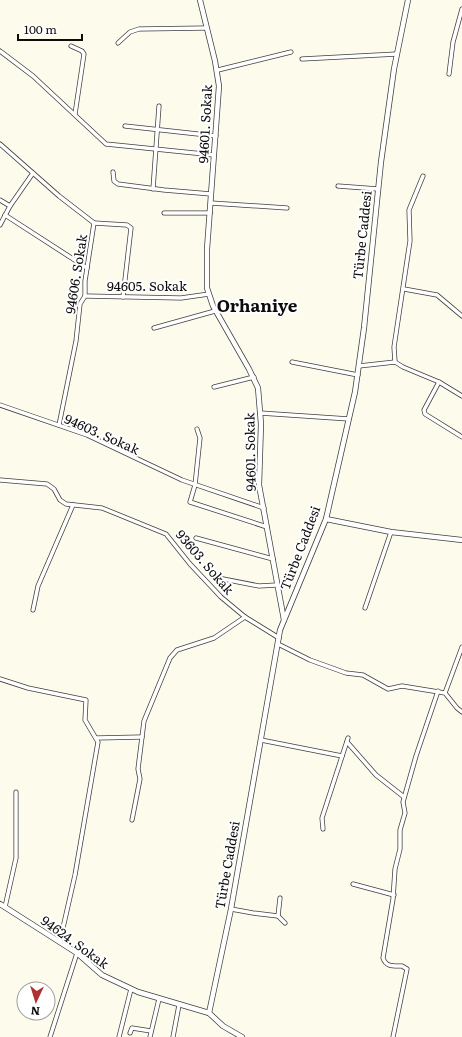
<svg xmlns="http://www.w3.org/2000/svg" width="462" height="1037" font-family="Literata,serif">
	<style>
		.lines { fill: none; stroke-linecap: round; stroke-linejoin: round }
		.minor-casing { stroke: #3f3f3f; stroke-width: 5 }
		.tertiary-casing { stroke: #3f3f3f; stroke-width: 6 }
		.minor { stroke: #fff; stroke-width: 3.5 }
		.tertiary { stroke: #fff; stroke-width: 4.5 }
		.labels { text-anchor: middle; stroke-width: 4; stroke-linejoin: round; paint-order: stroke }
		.street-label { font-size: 13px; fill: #0c0c0c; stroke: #fff }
		.district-label { font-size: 17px; font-weight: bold; fill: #0c0c0c; stroke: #fff }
	</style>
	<rect width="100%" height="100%" fill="#fdfbec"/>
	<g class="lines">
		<defs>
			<g id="minor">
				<path d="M118,43L130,32L139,29L207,28"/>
				<path d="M71,46L82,51L84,54L75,114"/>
				<path d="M0,51L33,76L106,144L214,155"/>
				<path d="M302,59L397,54"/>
				<path d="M218,70L291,52"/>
				<path d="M449,74L453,42L462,9"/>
				<path d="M125,126L216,136"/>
				<path d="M0,144L59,196L94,223L85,281V296L80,304L76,341L59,425"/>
				<path d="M113,172L114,181L118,184L164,190L211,194"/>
				<path d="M338,186L378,189"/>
				<path d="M153,189L159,106"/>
				<path d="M0,200L10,206"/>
				<path d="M211,203L287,208"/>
				<path d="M164,213H210"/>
				<path d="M5,215L87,268"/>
				<path d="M94,223L127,225L131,228L123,297"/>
				<path d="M0,225L10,206L33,173"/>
				<path d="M404,289L437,295L462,316"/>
				<path d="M85,296L181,298L209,294"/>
				<path d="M154,328L215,311"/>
				<path d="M292,362L358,375"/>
				<path d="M395,362L394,347L410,241L409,210L423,176"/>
				<path d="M359,366L395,362L403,367L439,382L462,396"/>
				<path d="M439,382L424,410L425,414L462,437"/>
				<path d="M214,387L254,377"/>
				<path d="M0,405L87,435L182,480L264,508"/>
				<path d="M260,413L349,419"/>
				<path d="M197,429L200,438L195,485L190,502L267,527"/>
				<path d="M0,480L47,484L54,489L60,500L66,504L102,508L166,534L190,564L221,597L245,617L279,638"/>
				<path d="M196,538L273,559"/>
				<path d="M213,577L259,586L277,585"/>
				<path d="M365,608L391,532"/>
				<path d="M33,610L38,586L73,505"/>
				<path d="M278,644L310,660L346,673L363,675L388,689L402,686L445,693L457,708L462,712"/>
				<path d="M0,679L28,688L86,700L85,720L98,742L75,875L60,941"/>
				<path d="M445,693L462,647"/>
				<path d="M96,738L142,737"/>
				<path d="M261,740L342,756"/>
				<path d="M347,742L376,775L404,797"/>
				<path d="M132,820L140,779L138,769L144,721L170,658L177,650L214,638L245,617"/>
				<path d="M323,829L322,818L348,738"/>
				<path d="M353,884L394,895"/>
				<path d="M5,907L16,858V792"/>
				<path d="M231,909L253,913L278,916L285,923"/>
				<path d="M278,916L280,898"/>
				<path d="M130,1033L132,1028L151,1031"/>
				<path d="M50,1037L77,953"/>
				<path d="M119,1037L131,989"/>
				<path d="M150,1037L159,999"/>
				<path d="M173,1037L179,1005"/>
				<path d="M393,1037L407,969L402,966C393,966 386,967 383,958L393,899L395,869L400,849V830L405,813L403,802L416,756L438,691"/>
			</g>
			<g id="tertiary">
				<path d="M200,0L215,61L219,86L207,249V288L213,306L249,369L258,388L261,424L259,485L284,620"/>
				<path d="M326,519L391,532L462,540"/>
				<path d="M0,904L77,953L102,975L138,992L209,1013"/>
				<path d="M242,1037L223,1026L209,1013L231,909L280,630L326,519L355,392L364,328L381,162L394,69L408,0"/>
			</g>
		</defs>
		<use href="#minor" class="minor-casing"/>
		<use href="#tertiary" class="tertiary-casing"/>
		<use href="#minor" class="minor"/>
		<use href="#tertiary" class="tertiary"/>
	</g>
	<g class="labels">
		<g class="street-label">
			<text transform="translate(205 124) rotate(-87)" y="5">94601. Sokak</text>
			<text transform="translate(362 235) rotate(-84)" y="5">Türbe Caddesi</text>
			<text transform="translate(76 274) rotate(-81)" y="5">94606. Sokak</text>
			<text x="147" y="291">94605. Sokak</text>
			<text transform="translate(102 434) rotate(24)" y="5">94603. Sokak</text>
			<text transform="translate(250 452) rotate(-91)" y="5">94601. Sokak</text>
			<text transform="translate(300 548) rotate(-69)" y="5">Türbe Caddesi</text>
			<text transform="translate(205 562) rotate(49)" y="5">93603. Sokak</text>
			<text transform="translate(227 865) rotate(-80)" y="5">Türbe Caddesi</text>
			<text transform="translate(75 942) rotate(36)" y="5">94624. Sokak</text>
		</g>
		<g class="district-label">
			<text x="257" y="312">Orhaniye</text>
		</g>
	</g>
	<g transform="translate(36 1001) rotate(184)"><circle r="19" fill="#ffffff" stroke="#9e9e9e"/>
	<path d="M0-3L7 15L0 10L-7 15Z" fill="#b03030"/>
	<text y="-6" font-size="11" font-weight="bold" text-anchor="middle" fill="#0c0c0c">N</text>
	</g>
	<path d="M18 34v6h64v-6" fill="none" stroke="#0c0c0c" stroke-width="2"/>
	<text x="24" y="34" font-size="12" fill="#0c0c0c" stroke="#ffffff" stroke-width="3" paint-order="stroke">100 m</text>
</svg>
